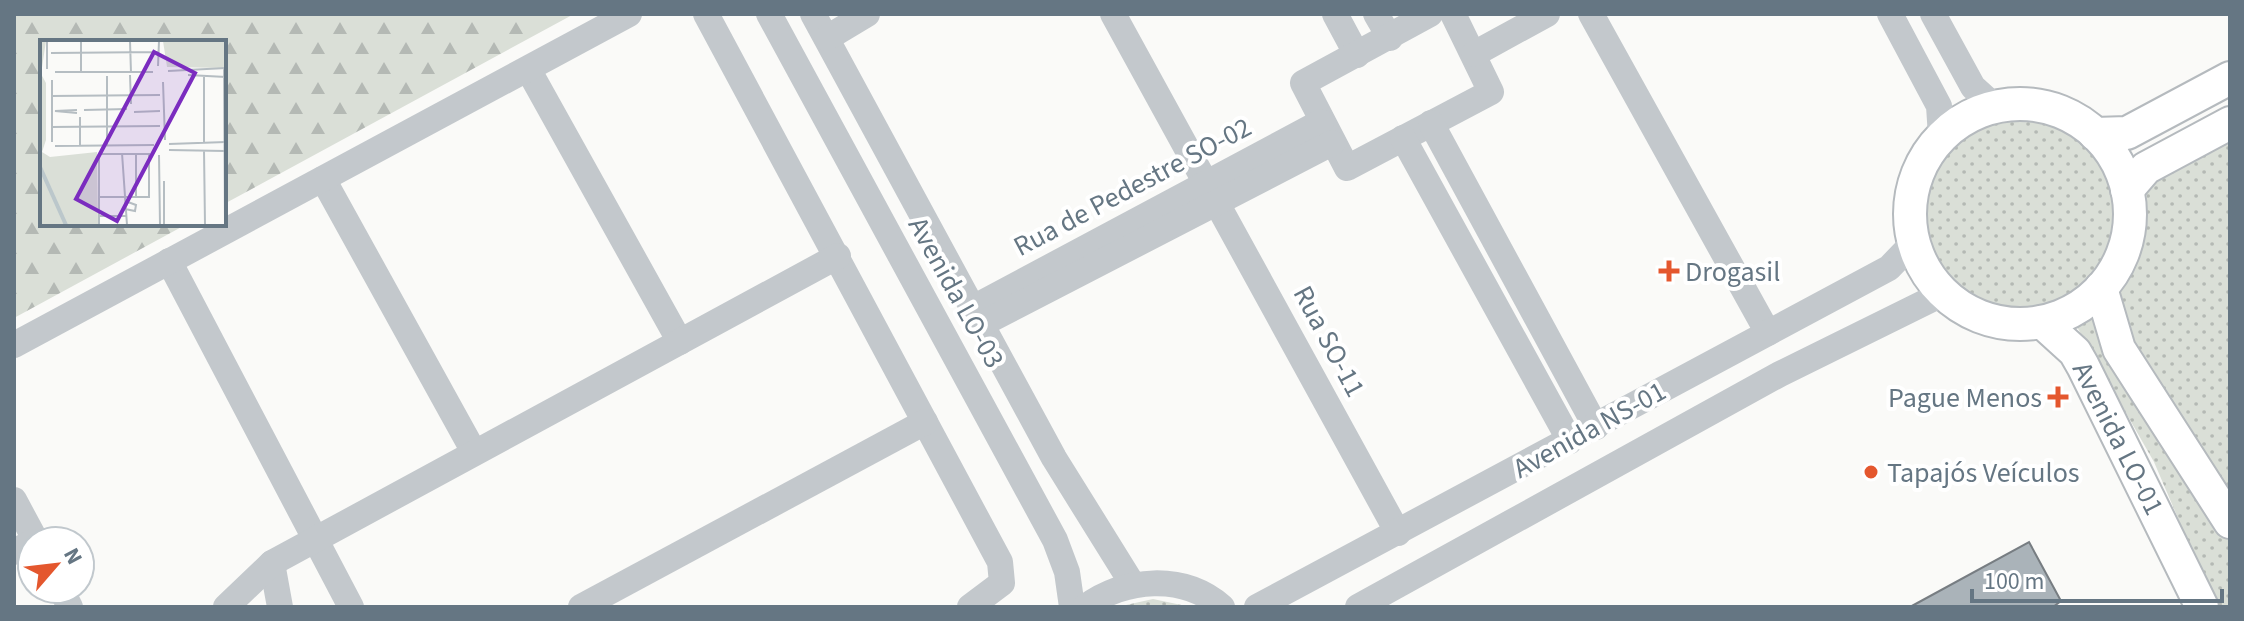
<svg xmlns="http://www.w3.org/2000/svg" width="2244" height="621" font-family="'Source Sans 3',sans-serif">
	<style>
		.grass { fill: url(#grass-dots) }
		.forest { fill: url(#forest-firs) }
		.building { fill: #aab3b9; stroke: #777d82; stroke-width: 2 }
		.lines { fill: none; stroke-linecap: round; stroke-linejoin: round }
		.major-casing { stroke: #b5babe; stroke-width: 36 }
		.minor { stroke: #c3c8cc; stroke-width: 26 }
		.major { stroke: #fff; stroke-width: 32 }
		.poi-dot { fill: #e4572e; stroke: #fff; stroke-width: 3 }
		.labels { text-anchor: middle; stroke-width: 8; stroke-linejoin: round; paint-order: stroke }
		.street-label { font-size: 28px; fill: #657683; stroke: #fff }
		.poi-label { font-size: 28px; fill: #657683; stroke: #fff; text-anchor: start }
		.inset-river { fill: none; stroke: #bbc7cb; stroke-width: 4 }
		.inset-road { fill: none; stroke: #b5bdc2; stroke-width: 2 }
		.view { fill: #7b2cbf; fill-opacity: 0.15; stroke: #7b2cbf; stroke-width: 4 }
		.inset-edge { fill: none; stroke: #657683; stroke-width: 4 }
	</style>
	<defs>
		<pattern id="grass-dots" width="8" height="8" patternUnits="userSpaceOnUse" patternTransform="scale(2)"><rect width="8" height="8" fill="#dadfd7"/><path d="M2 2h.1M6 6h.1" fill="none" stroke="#b4b9b4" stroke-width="1.8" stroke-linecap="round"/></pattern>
		<pattern id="forest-firs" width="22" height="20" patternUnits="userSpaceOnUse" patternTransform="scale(2)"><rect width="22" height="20" fill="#dadfd7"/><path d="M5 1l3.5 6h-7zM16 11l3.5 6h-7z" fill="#b4b9b4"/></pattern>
	</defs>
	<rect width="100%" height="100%" fill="#fafaf8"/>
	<g class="grass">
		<circle cx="2020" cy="214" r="99"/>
		<path d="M2230,137V517L2178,439L2114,303L2141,248L2147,191L2151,180Z"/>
		<path d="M2096,316L2170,451L2230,542V607H2216L2154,462L2077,327Z"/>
		<path d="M1153,599L1191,607H1117Z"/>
	</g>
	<path class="forest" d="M14,14H574L224,204V42H42V224H187L14,318Z"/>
	<path class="building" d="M2029,542L2061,601L2053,607H1910Z"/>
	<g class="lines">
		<defs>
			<g id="major">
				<circle cx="2020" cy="214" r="110"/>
				<path d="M2095,134L2127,133L2230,78"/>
				<path d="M2127,190L2146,168L2230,123"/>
				<path d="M2101,288L2119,349L2230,522"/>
				<path d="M2042,322L2075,352L2083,366L2202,607"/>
			</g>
		</defs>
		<use href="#major" class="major-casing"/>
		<g class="minor">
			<path d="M706,14L1000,562L1002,583L970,607"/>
			<path d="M769,14L1055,540L1067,572L1072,607"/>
			<path d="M813,14L1054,458L1133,585"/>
			<path d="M1113,14L1398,533"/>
			<path d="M1335,14L1357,55"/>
			<path d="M1376,14L1390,38"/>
			<path d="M1430,14L1303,83L1347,168L1491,92L1453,14"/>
			<path d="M1591,14L1768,333"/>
			<path d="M1890,14L1939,106L1941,136"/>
			<path d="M1933,14L1973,87L1994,106"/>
			<path d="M827,38L867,14"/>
			<path d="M1474,54L1547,14"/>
			<path d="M528,69L680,342"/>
			<path d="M1431,123L1596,427"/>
			<path d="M1403,138L1570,441"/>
			<path d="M323,179L474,452"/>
			<path d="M169,261L351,607"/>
			<path d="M973,308L1321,122"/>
			<path d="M982,324L1332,143"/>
			<path d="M14,345L629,14"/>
			<path d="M14,500L36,541"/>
			<path d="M14,552L32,542"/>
			<path d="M272,563L280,607"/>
			<path d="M61,589L70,607"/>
			<path d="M226,607L272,563L838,256"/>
			<path d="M581,607L925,422"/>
			<path d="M1085,607C1125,578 1183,573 1222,607"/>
			<path d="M1257,607L1889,268L1914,242"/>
			<path d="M1358,607L1780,374L1944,293"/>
		</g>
		<use href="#major" class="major"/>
	</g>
	<g class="poi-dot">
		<path d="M1665 259h8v8h8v8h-8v8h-8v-8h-8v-8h8z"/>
		<path d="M2054 385h8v8h8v8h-8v8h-8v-8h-8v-8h8z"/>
		<circle cx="1871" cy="472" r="8"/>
	</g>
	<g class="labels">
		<g class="street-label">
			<text transform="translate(1132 186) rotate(-28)" y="10">Rua de Pedestre SO-02</text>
			<text transform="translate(957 292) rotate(61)" y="10">Avenida LO-03</text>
			<text transform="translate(1330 341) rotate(62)" y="10">Rua SO-11</text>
			<text transform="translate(1589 429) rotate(-29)" y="10">Avenida NS-01</text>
			<text transform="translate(2119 438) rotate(63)" y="10">Avenida LO-01</text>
		</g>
		<g class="poi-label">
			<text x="1685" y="281">Drogasil</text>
			<text x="2042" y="407" text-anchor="end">Pague Menos</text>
			<text x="1887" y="482">Tapajós Veículos</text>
		</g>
	</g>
	<g transform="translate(40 40)">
		<rect width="186" height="186" fill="#fafaf8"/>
		<path d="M123,1H186V28L127,27Z" fill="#dadfd7"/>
		<path d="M0,1H6L1,34L6,43V100L2,112L10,117L57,112L58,185H0Z" fill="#dadfd7"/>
		<path class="inset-river" d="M0,127L26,185"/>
		<path class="inset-road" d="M41,1V33M90,1L91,33M11,13L119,12M118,26L119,1M184,28L185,185M7,29V1M128,31L186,28M15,32H113M90,35L91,64M148,35L186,37M67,36V106M164,36V103M12,40V102M123,42L125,100M11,56L120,55M37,70L15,71L37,73M44,70L87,69M94,72L120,71M40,77V106M11,87L120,86M129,104L186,102M15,106L114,105M129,110L185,111M164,110L165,185M82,113L87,185M96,113V157M119,115L120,185M124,141V185M59,157H109V114H60L59,116V185M85,168L88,162L96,165L95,171L85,169M59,176H86"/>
		<path class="view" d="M114,12L155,33L77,181L36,159Z"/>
		<rect width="186" height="186" class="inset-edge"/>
	</g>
	<rect width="2244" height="621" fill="none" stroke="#657683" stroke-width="32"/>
	<g transform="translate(56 565) rotate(62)"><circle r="38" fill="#ffffff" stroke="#c1c8cd" stroke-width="2"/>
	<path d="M0-6L14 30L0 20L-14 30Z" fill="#e4572e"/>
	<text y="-12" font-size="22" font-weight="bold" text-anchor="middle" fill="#657683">N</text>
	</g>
	<path d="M1972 589v12h250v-12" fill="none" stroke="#657683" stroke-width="4"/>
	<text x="1984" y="589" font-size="24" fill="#657683" stroke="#ffffff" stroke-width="6" paint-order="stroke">100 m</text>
</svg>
